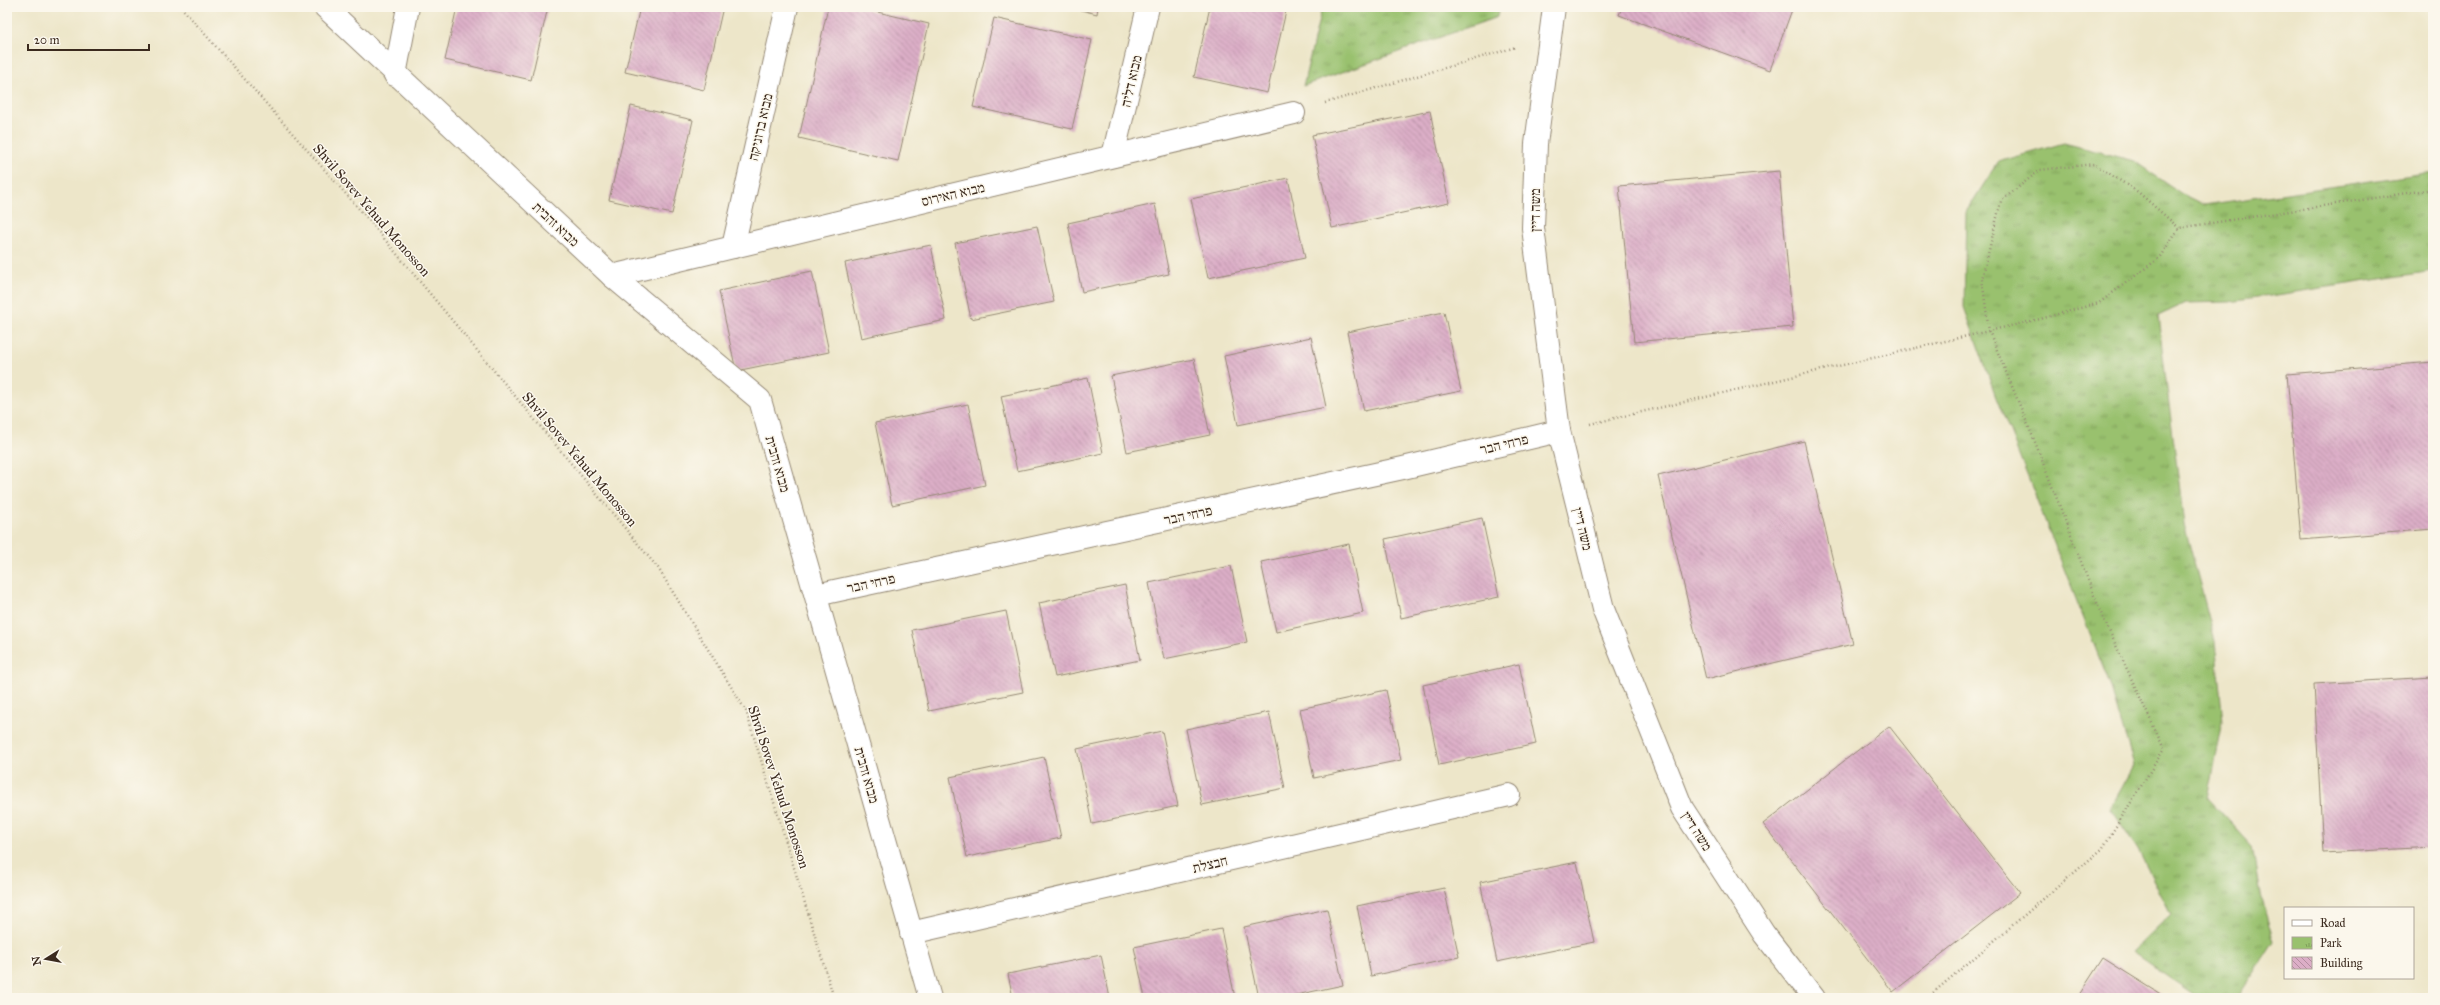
<svg xmlns="http://www.w3.org/2000/svg" width="2440" height="1005" font-family="'IM FELL Great Primer','Frank Ruhl Libre',serif">
	<style>
		.park { fill: url(#park-tufts); stroke: #6a7646 }
		.building { fill: url(#building-back-hatch) }
		.lines { fill: none; stroke-linecap: round; stroke-linejoin: round }
		.minor-casing { stroke: #948874; stroke-width: 24 }
		.path { stroke: #948874; stroke-width: 2.5; stroke-dasharray: 1 3; stroke-linecap: butt }
		.minor { stroke: #fff; stroke-width: 22 }
		.labels { text-anchor: middle; stroke-width: 3; stroke-linejoin: round; paint-order: stroke }
		.street-label { font-size: 14px; fill: #3b2a1e; stroke: #fbf7ec }
	</style>
	<defs>
		<pattern id="park-tufts" width="24" height="20" patternUnits="userSpaceOnUse"><rect width="24" height="20" fill="#99c16e"/><path d="M3 7l-1-3M5 7V3M7 7l1-3M15 17l-1-3M17 17v-4M19 17l1-3" fill="none" stroke="#7e9d5a"/></pattern>
		<pattern id="building-back-hatch" width="6" height="6" patternUnits="userSpaceOnUse"><rect width="6" height="6" fill="#dcaec7"/><path d="M-1 5l2 2M0 0l6 6M5-1l2 2" fill="none" stroke="#b48ea1"/></pattern>
	</defs>
	<rect width="100%" height="100%" fill="#fbf7ec"/>
	<filter id="ink" filterUnits="userSpaceOnUse"><feTurbulence type="fractalNoise" baseFrequency=".025" numOctaves="2"/><feDisplacementMap in="SourceGraphic" scale="8" xChannelSelector="R" yChannelSelector="G"/><feConvolveMatrix kernelMatrix="1 2 1 2 8 2 1 2 1" color-interpolation-filters="sRGB"/></filter>
	<filter id="wash" filterUnits="userSpaceOnUse"><feTurbulence type="fractalNoise" baseFrequency=".012" numOctaves="4" result="noise"/><feDisplacementMap in="SourceGraphic" scale="16" xChannelSelector="R" yChannelSelector="G"/><feGaussianBlur stdDeviation="0.9" result="paint"/><feColorMatrix in="noise" values="0 0 0 0 0 0 0 0 0 0 0 0 0 0 0 0 0 1.4 0 .05"/><feComposite in="paint" operator="in"/></filter>
	<g filter="url(#wash)">
		<rect width="100%" height="100%" fill="#ede6c9"/>
		<g class="park">
			<path d="M1322,7H1499L1497,17L1303,86Z"/>
			<path d="M2064,143L2134,161L2182,194L2204,205L2433,172V271L2230,302L2186,303L2158,316L2184,524L2215,641L2223,722L2208,798L2252,846L2260,895L2274,942L2238,998H2199L2132,952L2171,914L2138,850L2110,809L2134,766L2110,685L1995,394L1964,307L1966,212L1998,162Z"/>
		</g>
		<g id="blocks">
			<g class="building">
				<path d="M457,7H548L531,80L445,60Z"/>
				<path d="M640,7H723L704,90L625,72Z"/>
				<path d="M828,7H856L929,24L898,161L799,138Z"/>
				<path d="M1069,7H1098L1097,14Z"/>
				<path d="M1210,7H1287L1267,93L1194,77Z"/>
				<path d="M1622,7H1793L1770,70L1619,15Z"/>
				<path d="M994,18L1092,40L1072,129L973,107Z"/>
				<path d="M631,106L693,120L672,214L609,200Z"/>
				<path d="M1430,111L1449,203L1332,228L1312,135Z"/>
				<path d="M1779,171L1793,327L1634,342L1619,186Z"/>
				<path d="M1288,178L1305,258L1208,278L1191,199Z"/>
				<path d="M1155,204L1169,274L1082,292L1068,223Z"/>
				<path d="M1037,226L1054,302L971,319L955,243Z"/>
				<path d="M931,245L946,320L861,338L845,263Z"/>
				<path d="M812,271L829,352L736,371L719,291Z"/>
				<path d="M1444,312L1461,391L1364,411L1347,332Z"/>
				<path d="M1311,337L1326,407L1238,425L1224,356Z"/>
				<path d="M1194,359L1210,435L1127,452L1111,376Z"/>
				<path d="M2433,362V529L2301,540L2287,374Z"/>
				<path d="M1088,378L1103,453L1017,471L1001,396Z"/>
				<path d="M968,404L985,485L892,505L875,423Z"/>
				<path d="M1804,441L1853,644L1706,679L1658,476Z"/>
				<path d="M1482,518L1499,597L1401,618L1385,539Z"/>
				<path d="M1349,544L1363,613L1276,632L1261,562Z"/>
				<path d="M1231,566L1247,642L1164,659L1149,583Z"/>
				<path d="M1125,585L1140,660L1055,677L1039,603Z"/>
				<path d="M1006,611L1023,692L929,711L912,630Z"/>
				<path d="M1519,664L1536,744L1439,765L1423,685Z"/>
				<path d="M2433,677V847L2323,853L2314,684Z"/>
				<path d="M1386,690L1401,760L1314,778L1300,709Z"/>
				<path d="M1269,712L1285,788L1202,805L1186,729Z"/>
				<path d="M1889,726L2020,893L1893,992L1763,824Z"/>
				<path d="M1162,731L1178,806L1092,824L1077,749Z"/>
				<path d="M1044,757L1061,838L967,857L950,777Z"/>
				<path d="M1577,862L1594,942L1497,962L1480,882Z"/>
				<path d="M1444,888L1459,957L1371,976L1357,906Z"/>
				<path d="M1327,909L1343,985L1282,998H1259L1244,927Z"/>
				<path d="M1221,929L1235,998H1145L1134,947Z"/>
				<path d="M1101,955L1110,998H1013L1008,974Z"/>
				<path d="M2103,958L2167,998H2077Z"/>
			</g>
		</g>
	</g>
	<g filter="url(#ink)">
		<use href="#blocks" fill-opacity="0" stroke="#948874" stroke-width="1"/>
		<g class="lines">
			<defs>
				<g id="minor">
					<path d="M325,7L612,276L760,400L930,998"/>
					<path d="M1554,7L1536,144L1533,228L1559,431L1603,609L1682,808L1764,934L1814,998"/>
					<path d="M395,75L408,7"/>
					<path d="M1113,156L1148,7"/>
					<path d="M733,247L787,7"/>
					<path d="M612,276L1294,113"/>
					<path d="M816,595L1403,468L1559,431"/>
					<path d="M911,933L1509,795"/>
				</g>
			</defs>
			<use href="#minor" class="minor-casing"/>
			<g class="path">
				<path d="M181,7L367,218L658,568L746,711L834,998"/>
				<path d="M1325,103L1516,47"/>
				<path d="M1590,424L2040,319L2099,303L2159,258L2179,228L2433,189"/>
				<path d="M1927,998L2102,849L2164,749L2100,611L2035,442L1989,331L1982,279L2001,201L2040,170L2094,164L2138,192L2179,228"/>
			</g>
			<use href="#minor" class="minor"/>
		</g>
	</g>
	<g class="labels">
		<g class="street-label">
			<text transform="translate(1131 81) rotate(-77)" y="5">מבוא דליה</text>
			<text transform="translate(760 127) rotate(-77)" y="5">מבוא ברוניקה</text>
			<text transform="translate(953 194) rotate(-13)" y="5">מבוא האירוס</text>
			<text transform="translate(372 210) rotate(49)" y="5">Shvil Sovev Yehud Monosson</text>
			<text transform="translate(1535 210) rotate(-90)" y="5">משה דיין</text>
			<text transform="translate(556 224) rotate(43)" y="5">מבוא זהבית</text>
			<text transform="translate(1504 444) rotate(-13)" y="5">פרחי הבר</text>
			<text transform="translate(580 459) rotate(50)" y="5">Shvil Sovev Yehud Monosson</text>
			<text transform="translate(778 464) rotate(74)" y="5">מבוא זהבית</text>
			<text transform="translate(1188 515) rotate(-12)" y="5">פרחי הבר</text>
			<text transform="translate(1583 529) rotate(76)" y="5">משה דיין</text>
			<text transform="translate(871 583) rotate(-12)" y="5">פרחי הבר</text>
			<text transform="translate(867 775) rotate(74)" y="5">מבוא זהבית</text>
			<text transform="translate(779 787) rotate(72)" y="5">Shvil Sovev Yehud Monosson</text>
			<text transform="translate(1697 831) rotate(57)" y="5">משה דיין</text>
			<text transform="translate(1210 864) rotate(-13)" y="5">חבצלת</text>
		</g>
	</g>
	<rect width="2440" height="1005" fill="none" stroke="#fbf7ec" stroke-width="24"/>
	<rect x="2284" y="907" width="130" height="72" fill="#fbf7ec" stroke="#aea59a"/>
	<rect x="2292" y="920" width="20" height="6" fill="#ffffff" stroke="#aea59a"/>
	<text x="2320" y="927" font-size="12" fill="#3b2a1e">Road</text>
	<rect x="2292" y="937" width="20" height="12" fill="url(#park-tufts)" stroke="#aea59a"/>
	<text x="2320" y="947" font-size="12" fill="#3b2a1e">Park</text>
	<rect x="2292" y="957" width="20" height="12" fill="url(#building-back-hatch)" stroke="#aea59a"/>
	<text x="2320" y="967" font-size="12" fill="#3b2a1e">Building</text>
	<g transform="translate(46 959) rotate(259)" stroke="#fbf7ec" stroke-width="3" paint-order="stroke">
	<path d="M0-3L7 15L0 10L-7 15Z" fill="#3b2a1e"/>
	<text y="-6" font-size="11" font-weight="bold" text-anchor="middle" fill="#3b2a1e">N</text>
	</g>
	<path d="M28 44v6h121v-6" fill="none" stroke="#3b2a1e" stroke-width="2"/>
	<text x="34" y="44" font-size="12" fill="#3b2a1e" stroke="#fbf7ec" stroke-width="3" paint-order="stroke">20 m</text>
</svg>
